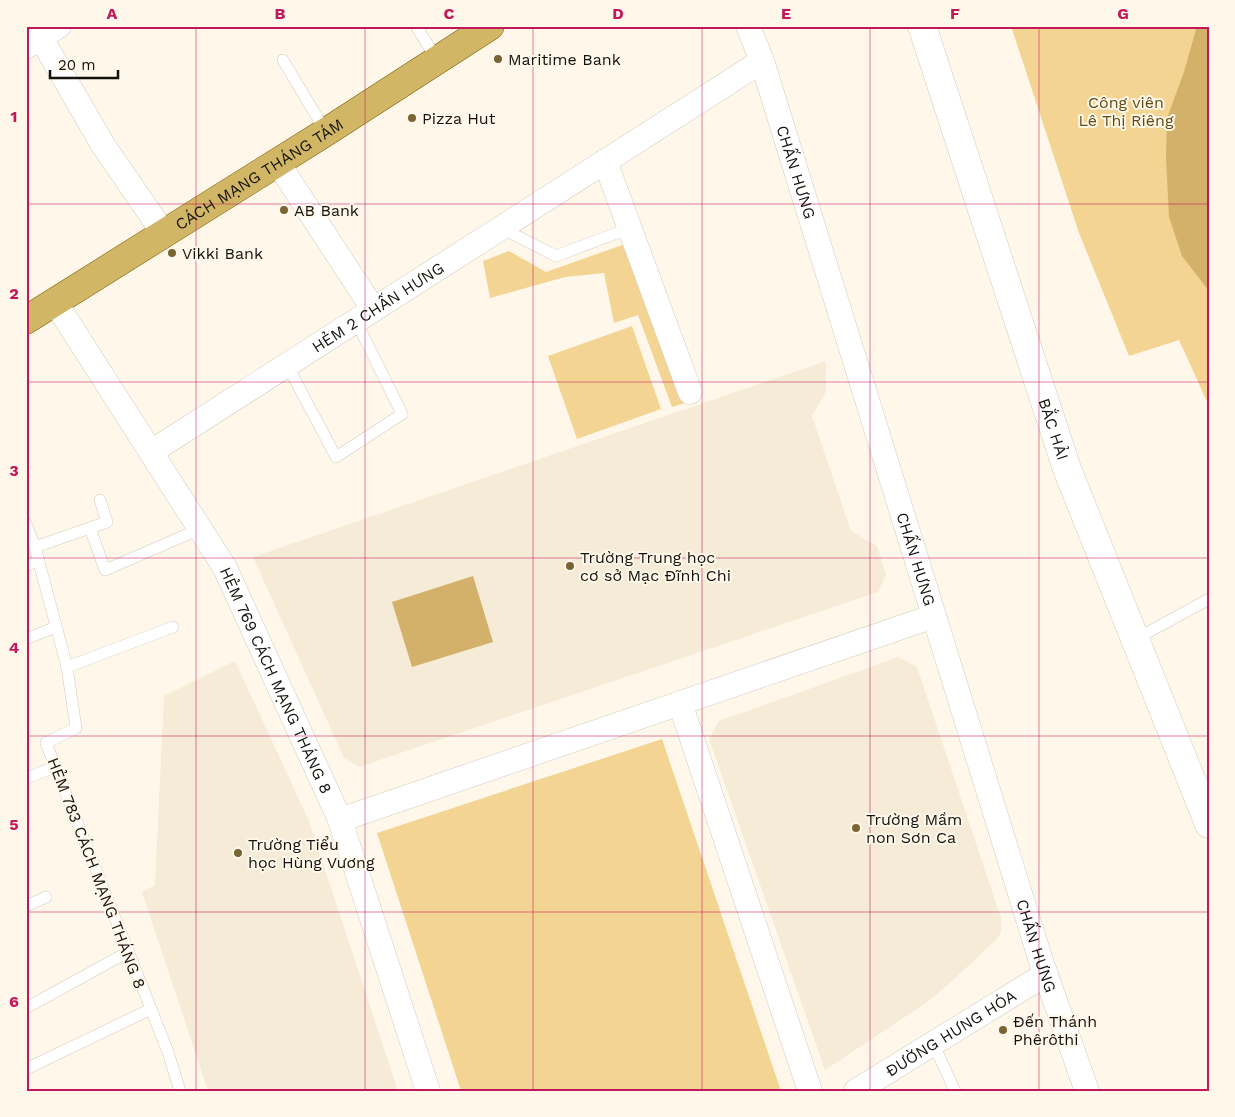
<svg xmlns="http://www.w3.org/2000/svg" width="1235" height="1117" font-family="'Work Sans',sans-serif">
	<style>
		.built { fill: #f5ebd6 }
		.green { fill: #f4d493 }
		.water { fill: #d3b16a }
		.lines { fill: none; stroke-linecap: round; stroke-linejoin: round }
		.service-casing { stroke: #d1cbbd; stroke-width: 12 }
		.minor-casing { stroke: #d1cbbd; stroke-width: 25 }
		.tertiary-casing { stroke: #d1cbbd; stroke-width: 29 }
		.primary-casing { stroke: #7b5d05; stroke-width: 29 }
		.service { stroke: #fff; stroke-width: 11 }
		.minor { stroke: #fff; stroke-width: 24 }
		.tertiary { stroke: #fff; stroke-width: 28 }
		.primary { stroke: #d1b666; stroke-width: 28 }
		.grid { fill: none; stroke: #c2185b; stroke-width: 1; stroke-opacity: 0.55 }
		.poi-dot { fill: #7b6434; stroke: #fff8ea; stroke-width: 2 }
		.labels { text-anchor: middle; stroke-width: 4; stroke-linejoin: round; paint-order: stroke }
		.poi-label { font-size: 16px; fill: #14120d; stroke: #fff8ea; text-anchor: start }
		.park-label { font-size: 16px; fill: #624b14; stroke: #fff8ea }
		.street-label { font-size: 16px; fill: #14120d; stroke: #fff8ea }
		.neatline { fill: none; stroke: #c2185b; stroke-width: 2 }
		.grid-label { font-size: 16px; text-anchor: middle; font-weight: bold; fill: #c2185b }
	</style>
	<rect width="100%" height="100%" fill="#fff8ea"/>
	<g class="built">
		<path d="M826,361V392L812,416L851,531L877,546L886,575L878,592L359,767L344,758L253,557Z"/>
		<path d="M898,657L917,667L1001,918V931L998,938L950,983L926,1003L825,1070L709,739L719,721Z"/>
		<path d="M235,661L309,821L398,1091H208L142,892L155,885L164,696Z"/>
	</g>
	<g class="green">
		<path d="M1011,26H1209V406L1179,340L1129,356L1079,233Z"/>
		<path d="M625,244L685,403L672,407L638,315L614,323L604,273L565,277L490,298L483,261L509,251L546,272Z"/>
		<path d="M632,326L661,409L577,439L548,356Z"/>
		<path d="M662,739L781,1091H461L377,833Z"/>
	</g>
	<g class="water">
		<path d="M1197,26H1209V291L1182,256L1169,217L1166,158L1167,118L1184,72Z"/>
		<path d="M473,576L493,642L412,667L392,602Z"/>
	</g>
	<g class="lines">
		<defs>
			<g id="service">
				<path d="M416,26L438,61"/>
				<path d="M283,60L326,132"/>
				<path d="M501,228L556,256L630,228"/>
				<path d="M287,365L336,457L402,414L356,321"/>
				<path d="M26,524L35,547L67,667L76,728L46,743L168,1052L180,1091"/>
				<path d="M90,528L105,570L200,529"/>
				<path d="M35,547L107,522L100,500"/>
				<path d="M26,566L39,560"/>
				<path d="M26,639L56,627"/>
				<path d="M1134,640L1209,599"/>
				<path d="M67,667L173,627"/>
				<path d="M26,778L55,767"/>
				<path d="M26,906L46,897"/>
				<path d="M26,1008L128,952"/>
				<path d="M933,1043L955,1091"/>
				<path d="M26,1069L151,1009"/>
			</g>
			<g id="minor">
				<path d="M34,26L103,145L164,234"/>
				<path id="s1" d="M748,26L762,61L1041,961L1087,1091"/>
				<path d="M26,47L59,26"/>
				<path d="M605,161L690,392"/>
				<path d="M278,163L373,309"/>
				<path id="s2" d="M55,302L225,568L340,820L428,1091"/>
				<path id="s3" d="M151,452L762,61"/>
				<path d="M680,703L810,1091"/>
				<path d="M340,820L934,616"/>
				<path id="s4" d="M856,1091L1046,974"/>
			</g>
			<g id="tertiary">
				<path id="s5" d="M922,26L1067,469L1209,824"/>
			</g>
			<g id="primary">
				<path id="s6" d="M26,320L326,132L490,26"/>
			</g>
		</defs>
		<use href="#service" class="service-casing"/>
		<use href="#minor" class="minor-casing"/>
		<use href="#tertiary" class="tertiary-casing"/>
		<use href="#primary" class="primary-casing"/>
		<use href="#service" class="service"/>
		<use href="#minor" class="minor"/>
		<use href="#tertiary" class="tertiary"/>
		<use href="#primary" class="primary"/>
	</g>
	<path class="grid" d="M196,26V1091M365,26V1091M533,26V1091M702,26V1091M870,26V1091M1039,26V1091M26,204H1209M26,382H1209M26,558H1209M26,736H1209M26,912H1209"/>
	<g class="poi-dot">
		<circle cx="498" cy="59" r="5"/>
		<circle cx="412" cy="118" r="5"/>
		<circle cx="284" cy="210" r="5"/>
		<circle cx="172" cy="253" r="5"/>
		<circle cx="570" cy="566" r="5"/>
		<circle cx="856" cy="828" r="5"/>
		<circle cx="238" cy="853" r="5"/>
		<circle cx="1003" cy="1030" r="5"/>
	</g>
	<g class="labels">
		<g class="poi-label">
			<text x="508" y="65">Maritime Bank</text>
			<text x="422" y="124">Pizza Hut</text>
			<text x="294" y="216">AB Bank</text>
			<text x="182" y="259">Vikki Bank</text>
			<text x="580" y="563">Trường Trung học<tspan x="580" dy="18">cơ sở Mạc Đĩnh Chi</tspan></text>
			<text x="866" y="825">Trường Mầm<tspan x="866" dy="18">non Sơn Ca</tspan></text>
			<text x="248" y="850">Trường Tiểu<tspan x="248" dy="18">học Hùng Vương</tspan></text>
			<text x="1013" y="1027">Đến Thánh<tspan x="1013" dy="18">Phêrôthi</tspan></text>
		</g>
		<g class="park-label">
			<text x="1126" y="108">Công viên<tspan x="1126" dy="18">Lê Thị Riêng</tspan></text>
		</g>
		<g class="street-label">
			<text dy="6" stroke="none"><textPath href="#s1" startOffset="154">CHẤN HƯNG</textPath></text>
			<text dy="6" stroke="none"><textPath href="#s6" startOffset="275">CÁCH MẠNG THÁNG TÁM</textPath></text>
			<text dy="6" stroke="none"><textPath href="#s3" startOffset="269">HẺM 2 CHẤN HƯNG</textPath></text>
			<text dy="6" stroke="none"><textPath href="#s5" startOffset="424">BẮC HẢI</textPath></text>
			<text dy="6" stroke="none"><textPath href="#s1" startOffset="559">CHẤN HƯNG</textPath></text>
			<text dy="6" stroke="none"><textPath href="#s2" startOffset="439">HẺM 769 CÁCH MẠNG THÁNG 8</textPath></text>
			<text transform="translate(97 873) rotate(69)" y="6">HẺM 783 CÁCH MẠNG THÁNG 8</text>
			<text dy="6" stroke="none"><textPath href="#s1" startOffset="964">CHẤN HƯNG</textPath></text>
			<text dy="6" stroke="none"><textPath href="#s4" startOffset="111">ĐƯỜNG HƯNG HÓA</textPath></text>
		</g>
	</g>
	<rect width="1235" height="1117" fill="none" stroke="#fff8ea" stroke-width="55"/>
	<path d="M50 70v8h68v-8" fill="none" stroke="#14120d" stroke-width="2.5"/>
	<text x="58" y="70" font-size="15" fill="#14120d" stroke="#fff8ea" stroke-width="4" paint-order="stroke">20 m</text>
	<rect x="28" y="28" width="1180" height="1062" class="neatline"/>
	<g class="grid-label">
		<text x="112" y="19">A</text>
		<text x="280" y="19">B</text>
		<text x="449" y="19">C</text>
		<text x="618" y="19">D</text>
		<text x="786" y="19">E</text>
		<text x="955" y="19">F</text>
		<text x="1123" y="19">G</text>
		<text x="14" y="122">1</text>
		<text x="14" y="299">2</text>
		<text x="14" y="476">3</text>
		<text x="14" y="653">4</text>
		<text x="14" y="830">5</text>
		<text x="14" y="1007">6</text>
	</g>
</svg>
